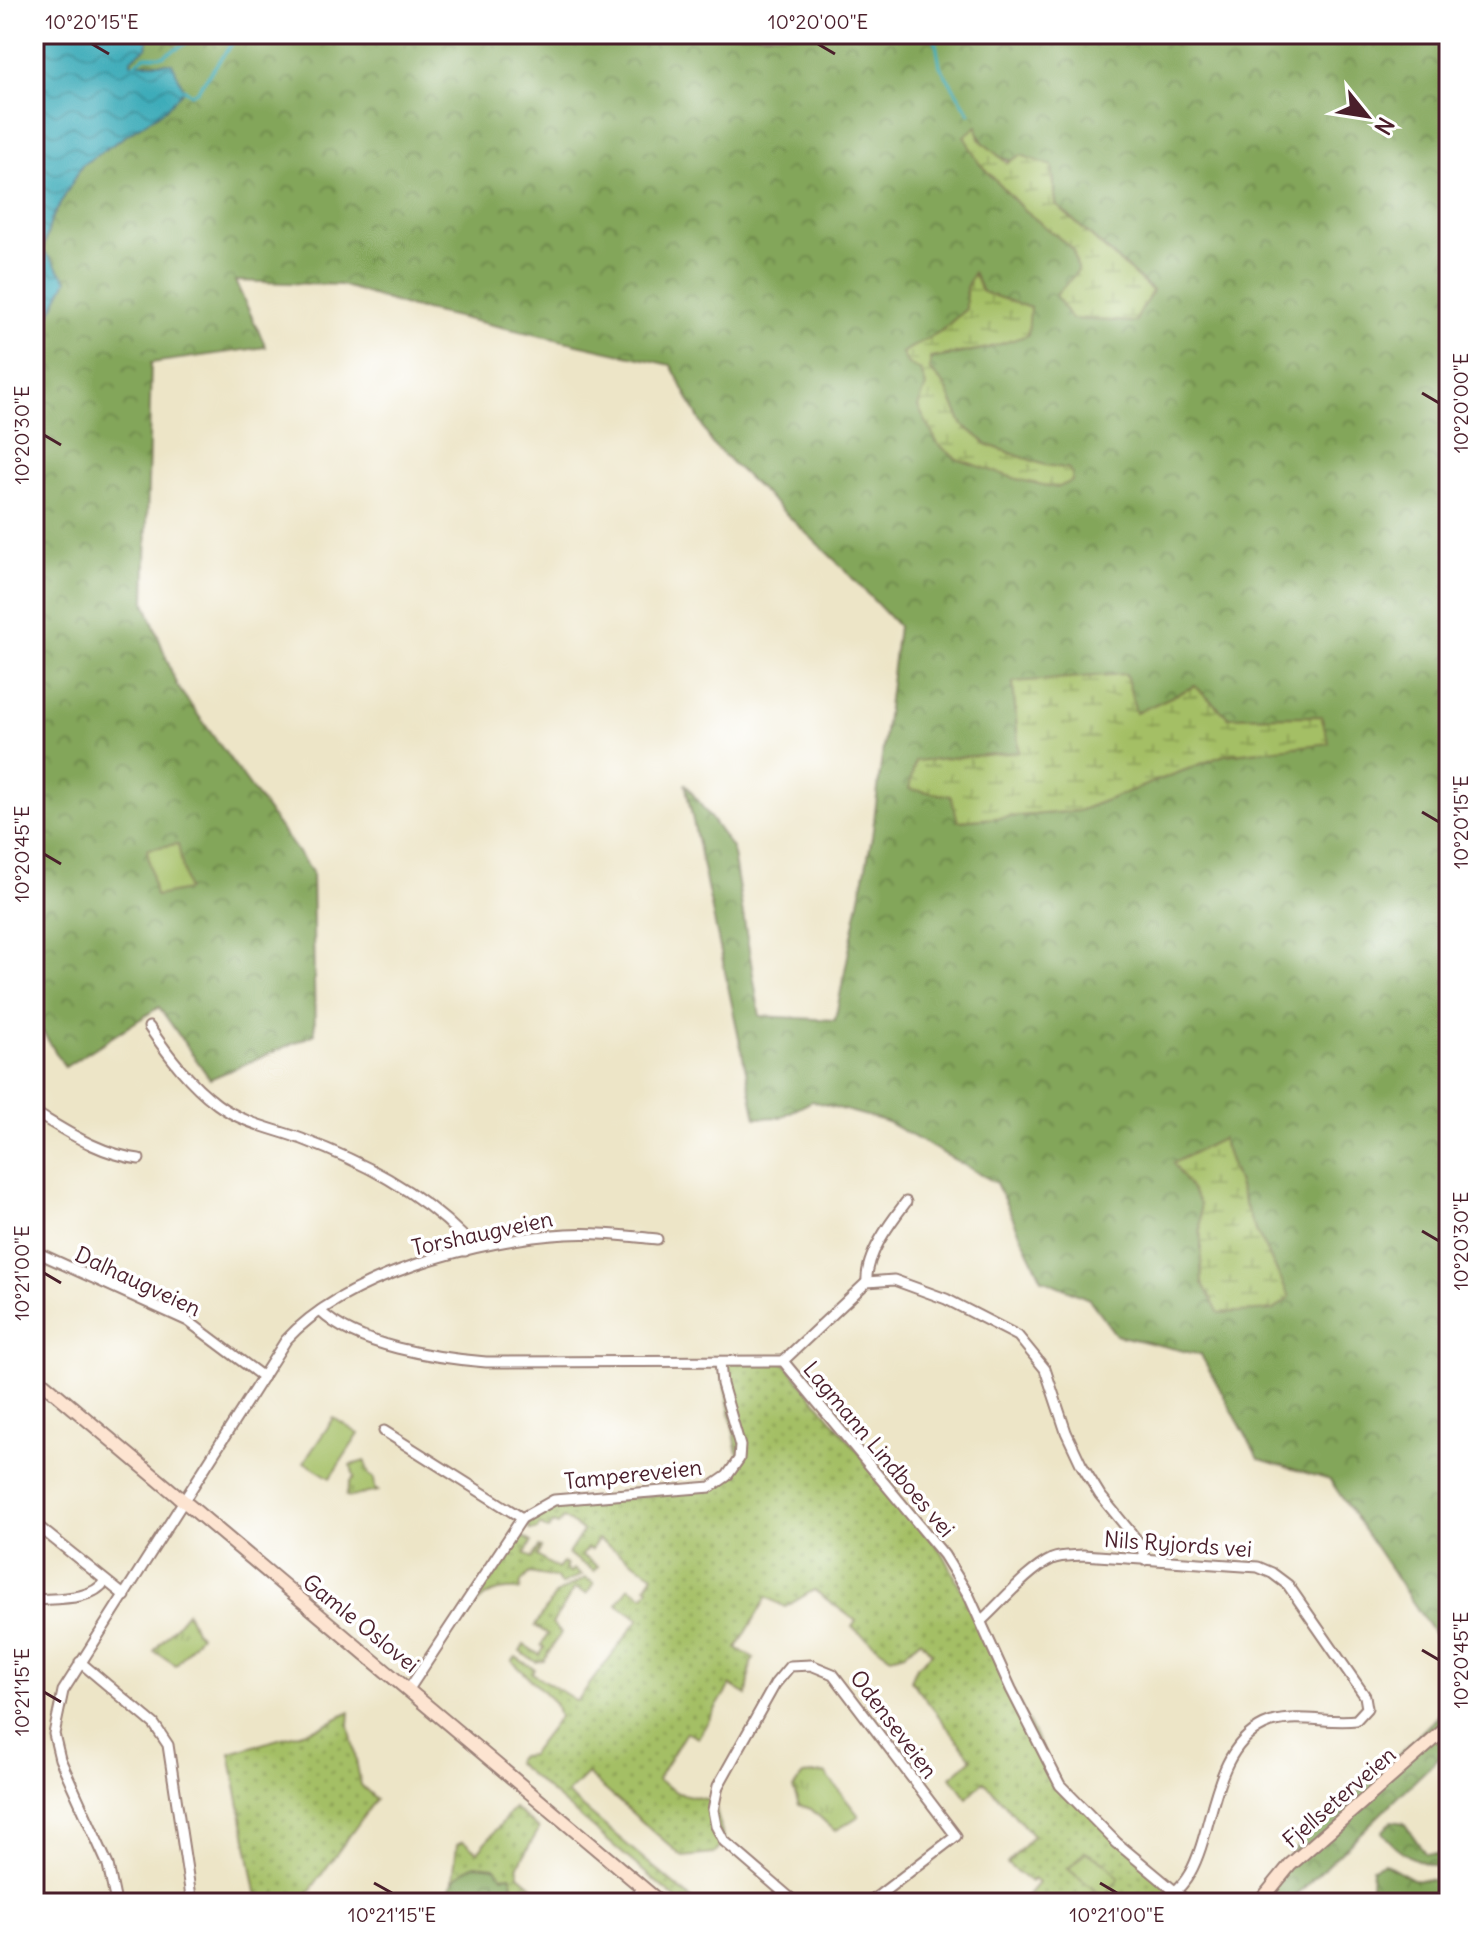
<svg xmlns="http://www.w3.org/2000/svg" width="1483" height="1937" font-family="Delius,sans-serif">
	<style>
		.grass { fill: url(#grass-dots); stroke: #776f48; stroke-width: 2 }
		.forest { fill: url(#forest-crowns); stroke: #666242; stroke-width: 2; fill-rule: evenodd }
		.wetland { fill: url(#wetland-marsh); stroke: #776f48; stroke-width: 2 }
		.park { fill: url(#park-tufts); stroke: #776f48; stroke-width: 2 }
		.pitch { fill: #a4bf65; stroke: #776f48; stroke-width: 2 }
		.water { fill: url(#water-waves); stroke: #436672; stroke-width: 2 }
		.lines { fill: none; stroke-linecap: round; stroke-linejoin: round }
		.stream { stroke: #3cacb9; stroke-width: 3 }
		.street-casing { stroke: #9c8279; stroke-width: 13 }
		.secondary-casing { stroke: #9c8279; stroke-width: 16 }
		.street { stroke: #fff; stroke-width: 9 }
		.secondary { stroke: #fde4d1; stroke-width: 12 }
		.ticks { fill: none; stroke: #4a1f2b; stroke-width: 3 }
		.labels { text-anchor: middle; stroke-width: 7; stroke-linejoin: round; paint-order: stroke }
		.street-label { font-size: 22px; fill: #4a1f2b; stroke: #fff }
		.neatline { fill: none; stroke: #4a1f2b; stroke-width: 3 }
		.ticks-label { font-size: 20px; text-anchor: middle; fill: #4a1f2b }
	</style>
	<defs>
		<pattern id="grass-dots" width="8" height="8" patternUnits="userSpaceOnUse" patternTransform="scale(2)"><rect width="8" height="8" fill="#a4bf65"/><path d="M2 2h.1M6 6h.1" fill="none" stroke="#889b53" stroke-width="1.8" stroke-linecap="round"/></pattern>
		<pattern id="forest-crowns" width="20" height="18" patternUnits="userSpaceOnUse" patternTransform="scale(2)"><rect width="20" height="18" fill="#83a65a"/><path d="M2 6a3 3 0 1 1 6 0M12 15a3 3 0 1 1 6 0" fill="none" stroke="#6d874b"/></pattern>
		<pattern id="wetland-marsh" width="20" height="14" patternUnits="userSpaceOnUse" patternTransform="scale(2)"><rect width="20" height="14" fill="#a4bf65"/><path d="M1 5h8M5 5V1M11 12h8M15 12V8" fill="none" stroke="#889b53"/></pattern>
		<pattern id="park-tufts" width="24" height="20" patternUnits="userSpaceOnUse" patternTransform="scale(2)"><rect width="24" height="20" fill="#a4bf65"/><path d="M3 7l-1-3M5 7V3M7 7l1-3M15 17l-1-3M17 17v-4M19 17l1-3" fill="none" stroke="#889b53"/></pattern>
		<pattern id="water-waves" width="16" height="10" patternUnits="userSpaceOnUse" patternTransform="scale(2)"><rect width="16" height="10" fill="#3cacb9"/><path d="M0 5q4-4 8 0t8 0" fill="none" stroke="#348b97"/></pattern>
	</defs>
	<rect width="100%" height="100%" fill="#fff"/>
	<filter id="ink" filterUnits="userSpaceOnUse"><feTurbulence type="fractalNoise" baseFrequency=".0125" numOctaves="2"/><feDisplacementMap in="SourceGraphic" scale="16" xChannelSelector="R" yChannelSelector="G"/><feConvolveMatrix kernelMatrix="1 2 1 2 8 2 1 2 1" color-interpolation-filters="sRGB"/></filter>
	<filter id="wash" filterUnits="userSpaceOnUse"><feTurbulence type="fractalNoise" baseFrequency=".006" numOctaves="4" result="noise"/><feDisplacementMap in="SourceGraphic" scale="32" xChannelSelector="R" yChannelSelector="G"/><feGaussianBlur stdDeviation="1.8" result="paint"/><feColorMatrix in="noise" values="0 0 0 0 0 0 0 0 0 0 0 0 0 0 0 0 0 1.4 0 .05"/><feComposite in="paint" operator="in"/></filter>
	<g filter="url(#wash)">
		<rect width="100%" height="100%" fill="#ede5c7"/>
		<g class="grass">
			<path d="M783,1361L944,1555L1060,1785L1176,1892L1155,1903H1021L1038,1883L1033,1879L1030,1882L1007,1864L1033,1836L984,1781L967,1798L951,1777L972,1759L911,1680L917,1666L932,1653L920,1640L905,1653L891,1657L852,1627L856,1621L814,1590L785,1607L767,1597L737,1648L754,1659L751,1663L747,1695L730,1685L698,1738L686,1732L657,1780L678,1793L714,1801L724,1841L714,1854L683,1857L587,1774L567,1794L696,1903H681L515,1762L520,1756L530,1755L559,1717L555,1703L512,1661L516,1657L534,1669L532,1673L577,1701L639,1619L617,1604L629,1587L644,1596L649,1588L646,1586L653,1575L598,1539L591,1550L587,1548L582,1556L598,1566L594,1571L568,1554L583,1531L563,1518L558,1525L553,1523L548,1530L540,1525L537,1530H529V1523L557,1508L711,1487L739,1459L720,1362Z"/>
			<path d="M519,1535L532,1542L525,1553L532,1558L539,1547L541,1548L537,1556L558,1569L563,1563L567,1565L565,1569L570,1573L573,1569L582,1575L561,1585L557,1578L529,1573L521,1582L520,1590C494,1588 481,1595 467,1617L515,1539Z"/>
			<path d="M586,1578L594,1583L587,1594L575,1588L552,1624L561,1633L544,1660L536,1662L520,1652L524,1645L540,1655L544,1648L541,1645L548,1634L535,1626L556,1594Z"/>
			<path d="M350,1712L349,1725L361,1785L376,1799L301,1903H258L230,1753L320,1727Z"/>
			<path d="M514,1808L539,1829L518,1866L519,1875L553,1903H509L514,1898L511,1875L502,1876L466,1869L453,1880L457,1844L463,1841L478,1852Z"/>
		</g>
		<g class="forest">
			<path d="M145,34H1449V1656L1330,1480L1259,1459L1201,1355L1116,1335L1089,1299L1042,1279L996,1183L885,1121L812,1101L781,1117L756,1118L685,783L732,848L760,1016L835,1020L872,837L898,626L840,565L712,444L671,365L403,305L341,285L235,281L266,347L151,363L145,602L177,686L312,872L315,1034L210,1079L159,1007L65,1067L34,1018V347L43,250L51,220L82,165L167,108L131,63V59L148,41ZM976,126C985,163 1021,164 1052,166L1056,205L1152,290L1078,271L1073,249L1023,209L979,163ZM974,274L982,292L1030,308L988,348L930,359V370L945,386L962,424L988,445L1044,465L1069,469L983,467L957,459L921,371L902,353L941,331L966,309V289ZM1013,683L1135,714L1195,686L1228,717L1321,716L1328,743L1224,755L1078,811L959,821L952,796L1019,752ZM1222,1139L1250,1218L1202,1282L1200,1203Z"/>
			<path d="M1449,1705V1748L1288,1903H1252L1304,1837L1369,1784Z"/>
			<path d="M1392,1821L1404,1823L1425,1853L1447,1855L1449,1869C1421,1864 1399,1855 1382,1832Z"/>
			<path d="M1384,1863L1413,1879L1449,1881V1901L1399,1903L1371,1886L1372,1868Z"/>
			<path d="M476,1865L495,1867L502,1876L511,1875L515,1898L509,1903L459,1902L458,1894L450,1888C455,1876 464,1869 476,1865Z"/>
		</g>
		<g class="wetland">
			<path d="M977,126L979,139L1007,163L1021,155L1052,166L1056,205L1152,291L1135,322L1071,319L1056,295L1078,271L1073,249L1023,209L979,163L964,136Z"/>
			<path d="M973,273L982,292L1030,308L1028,335L988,348L930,358V370L945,386L962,424L988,445L1044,465L1069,469L1072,474V481L1057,488L1020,480L957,459L938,444L918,407L926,386L921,371L907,363L902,353L941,331L966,309V289Z"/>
			<path d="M1126,674L1136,713L1195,686L1228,717L1321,716L1329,743L1224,755L1078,811L958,821L951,796L909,789L915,761L1019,752L1013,682Z"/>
			<path d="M1222,1139L1250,1219L1290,1297L1274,1310L1219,1313L1202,1282L1200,1203L1173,1163Z"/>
		</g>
		<g class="park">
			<path d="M365,1461L369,1475L374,1478L375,1489L378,1491L350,1497L346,1496L350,1481L354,1478L351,1465Z"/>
			<path d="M187,1612L195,1631L200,1635L176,1665L154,1651Z"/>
			<path d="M825,1773L859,1816L835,1831L811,1809L799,1805L793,1788L804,1775Z"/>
		</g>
		<g class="pitch">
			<path d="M178,844L187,890L155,896L147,849Z"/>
			<path d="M334,1418L359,1434L330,1478L304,1462Z"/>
			<path d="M1085,1852L1106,1863L1119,1878L1104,1897L1068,1869Z"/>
		</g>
		<path class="water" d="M34,34H145L148,41L146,48L131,59V63H172L184,89L167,108L82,165L51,220L43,250L67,280L34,347Z"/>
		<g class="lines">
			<g class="stream">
				<path d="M931,34L935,38L940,66L970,114"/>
				<path d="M134,64L145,56H163C175,47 187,47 194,34"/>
				<path d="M184,89L191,94L197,91L239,34"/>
			</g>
		</g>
	</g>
	<g filter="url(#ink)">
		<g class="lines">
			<defs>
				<g id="street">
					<path d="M149,1027C169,1056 189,1083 217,1104C244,1124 272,1128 302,1139C363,1162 417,1190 463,1236L465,1251"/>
					<path d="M34,1112C68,1132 99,1154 139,1159"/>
					<path d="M34,1251L188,1321L263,1377"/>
					<path d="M867,1282C865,1256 890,1223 906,1202"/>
					<path d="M320,1311C356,1346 436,1358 486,1362L783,1361L944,1555L969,1596L1011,1689L1060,1785L1117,1843L1189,1903"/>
					<path d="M783,1361L867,1282L894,1280L946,1299L1018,1336L1045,1369L1066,1432L1081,1464L1100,1495L1141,1545L1145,1560"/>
					<path d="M384,1431L522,1518"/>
					<path d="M34,1523L125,1596"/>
					<path d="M34,1600C56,1598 92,1601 105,1581"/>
					<path d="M981,1621C1001,1603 1028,1570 1052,1559C1062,1555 1073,1556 1083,1555L1258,1567L1272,1573L1288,1585L1365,1696L1367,1708L1356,1720C1327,1724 1292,1712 1264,1725C1193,1759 1224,1890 1150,1903"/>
					<path d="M80,1662L154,1724L168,1745L192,1903"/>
					<path d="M409,1689L522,1518L554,1500L711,1487L727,1476L739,1459L740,1446L722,1384L720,1362"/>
					<path d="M116,1903L108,1865L60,1759L54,1734L63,1691L286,1340C345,1275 480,1239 566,1234C596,1232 627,1236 657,1239"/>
					<path d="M631,1903L643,1888"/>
					<path d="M796,1903L724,1841L716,1826L713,1810L718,1786L775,1684L790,1666L811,1665L833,1674L956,1836L869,1903"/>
				</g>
				<g id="secondary">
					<path d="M34,1375L661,1903"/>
					<path d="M1259,1903L1290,1865L1449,1726"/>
				</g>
			</defs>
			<use href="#street" class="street-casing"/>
			<use href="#secondary" class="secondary-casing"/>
			<use href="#street" class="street"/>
			<use href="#secondary" class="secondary"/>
		</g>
	</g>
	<path class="ticks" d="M92,44L109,54M818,44L835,54M1422,393L1439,403M44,435L61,445M1422,812L1439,822M44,854L61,864M1422,1231L1439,1241M44,1273L61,1283M1422,1650L1439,1660M44,1692L61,1702M374,1883L392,1893M1100,1883L1117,1893"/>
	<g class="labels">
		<g class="street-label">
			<text transform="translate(482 1233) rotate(-12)" y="8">Torshaugveien</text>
			<text transform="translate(138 1281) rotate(25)" y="8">Dalhaugveien</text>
			<text transform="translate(879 1449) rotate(50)" y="8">Lagmann Lindboes vei</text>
			<text transform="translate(633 1474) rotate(-6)" y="8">Tampereveien</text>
			<text transform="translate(1178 1544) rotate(4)" y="8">Nils Ryjords vei</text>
			<text transform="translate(361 1623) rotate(39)" y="8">Gamle Oslovei</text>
			<text transform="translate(894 1724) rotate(53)" y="8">Odenseveien</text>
			<text transform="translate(1339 1797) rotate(-41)" y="8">Fjellseterveien</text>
		</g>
	</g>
	<rect width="1483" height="1937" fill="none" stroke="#fff" stroke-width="88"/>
	<g transform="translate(1367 116) rotate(120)" stroke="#ffffff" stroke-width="6" paint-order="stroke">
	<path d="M0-6L14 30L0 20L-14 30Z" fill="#4a1f2b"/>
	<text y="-12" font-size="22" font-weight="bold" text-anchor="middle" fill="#4a1f2b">N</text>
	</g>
	<rect x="44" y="44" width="1395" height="1849" class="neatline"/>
	<g class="ticks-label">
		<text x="92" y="29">10°20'15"E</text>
		<text x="818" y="29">10°20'00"E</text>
		<text transform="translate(1461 403) rotate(-90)" y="7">10°20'00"E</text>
		<text transform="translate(22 435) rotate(-90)" y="7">10°20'30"E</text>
		<text transform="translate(1461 822) rotate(-90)" y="7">10°20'15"E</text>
		<text transform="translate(22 854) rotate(-90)" y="7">10°20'45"E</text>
		<text transform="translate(1461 1241) rotate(-90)" y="7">10°20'30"E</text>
		<text transform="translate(22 1273) rotate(-90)" y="7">10°21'00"E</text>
		<text transform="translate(1461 1660) rotate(-90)" y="7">10°20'45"E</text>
		<text transform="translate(22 1692) rotate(-90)" y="7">10°21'15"E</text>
		<text x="392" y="1922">10°21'15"E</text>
		<text x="1117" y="1922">10°21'00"E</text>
	</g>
</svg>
